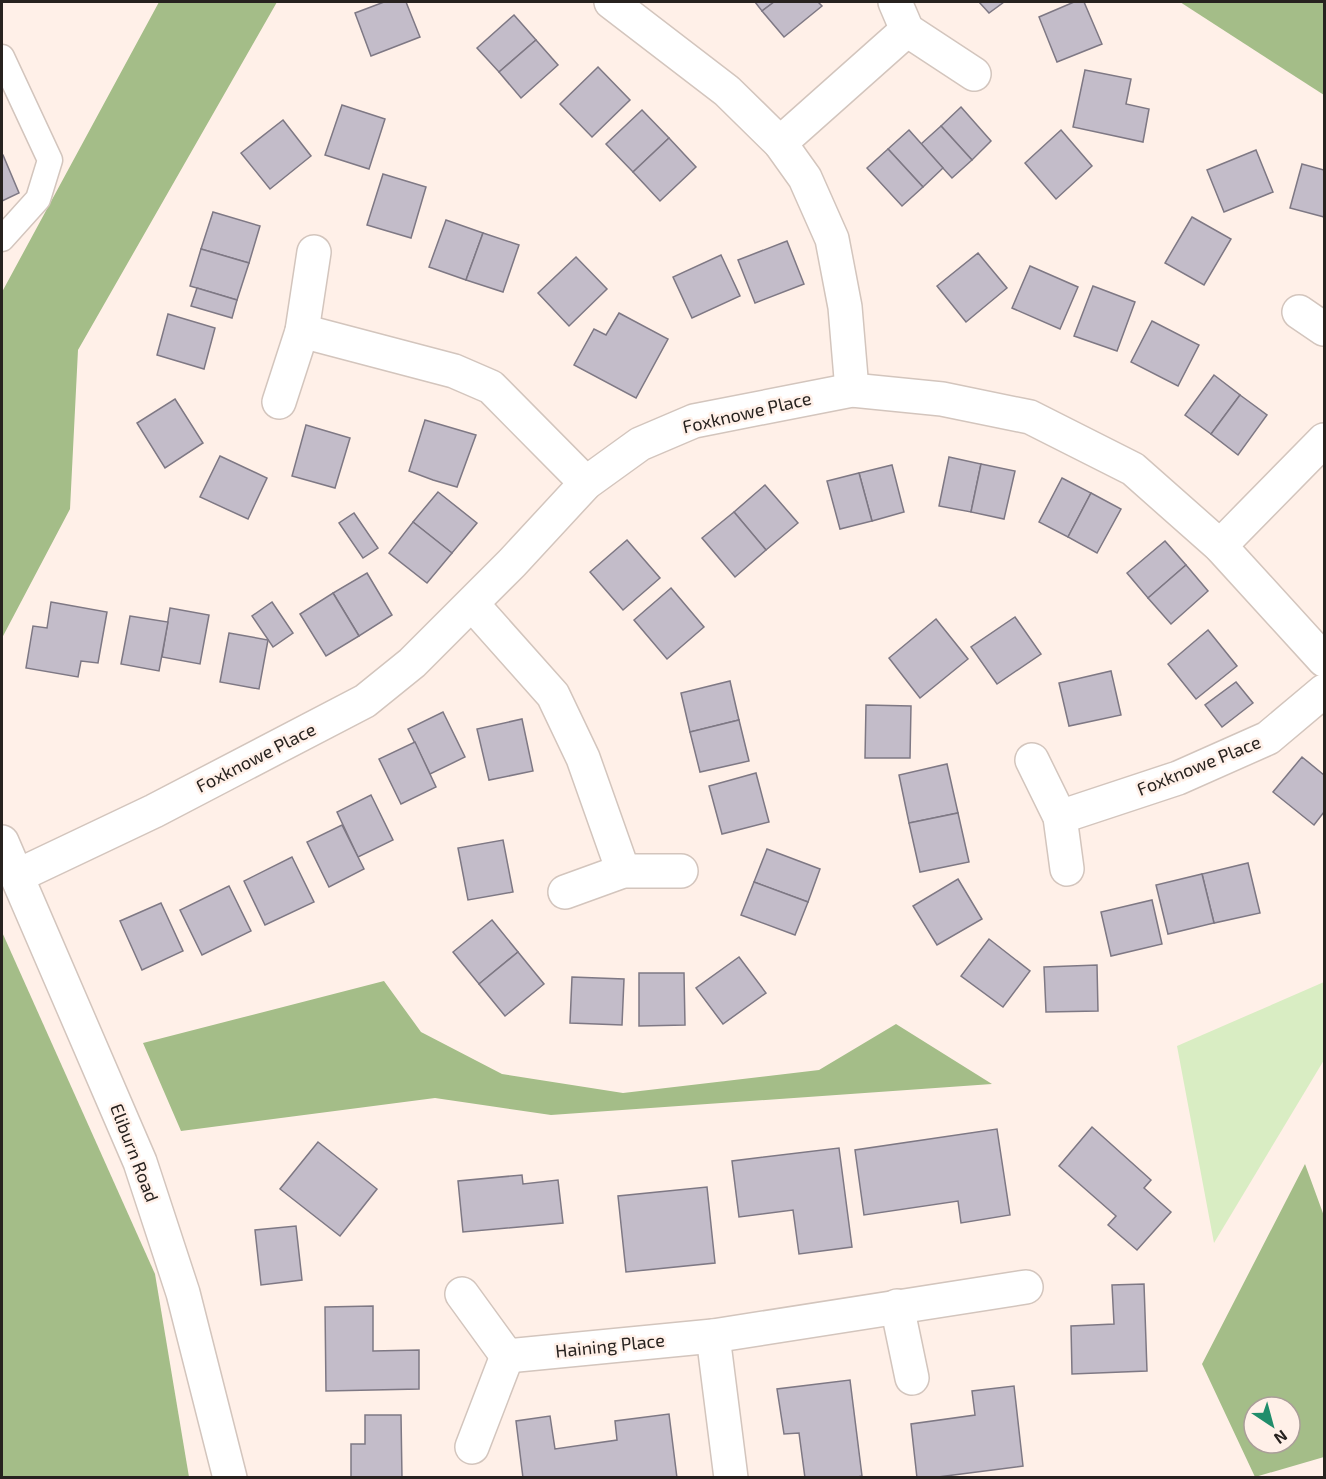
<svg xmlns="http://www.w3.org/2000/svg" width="1326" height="1479" font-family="'Exo 2',sans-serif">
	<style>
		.green { fill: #d9edc3 }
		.forest { fill: #a4bd88; fill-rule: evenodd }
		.building { fill: #c3bcc9; stroke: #7e7884; stroke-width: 1.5 }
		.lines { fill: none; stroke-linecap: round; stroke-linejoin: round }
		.lane-casing { stroke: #d3c5bd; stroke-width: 27 }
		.street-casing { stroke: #d3c5bd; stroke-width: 36 }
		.secondary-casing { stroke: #d3c5bd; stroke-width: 36 }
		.lane { stroke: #fff; stroke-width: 24 }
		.street { stroke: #fff; stroke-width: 33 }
		.secondary { stroke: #fff; stroke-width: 33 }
		.labels { text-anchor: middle; stroke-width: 5; stroke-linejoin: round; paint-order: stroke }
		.street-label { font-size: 18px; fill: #27221f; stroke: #fff0e8 }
	</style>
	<rect width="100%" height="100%" fill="#fff0e8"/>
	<path class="green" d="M1324,982V1060L1214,1243L1177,1046Z"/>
	<g class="forest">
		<path d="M159,2H277L78,350L70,509L2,638V292Z"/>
		<path d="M1180,2H1324V95Z"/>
		<path d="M2,932L155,1274L189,1477H2Z"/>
		<path d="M384,981L421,1032L502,1074L623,1093L819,1070L896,1024L992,1084L551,1115L435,1098L181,1131L143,1043Z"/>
		<path d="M1305,1164L1324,1216V1457L1255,1477L1202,1364ZM1254,1407H1290V1443H1254Z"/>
	</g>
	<g class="building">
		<path d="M384,2H406L420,37L371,56L355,13Z"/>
		<path d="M755,2H774L762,11Z"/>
		<path d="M774,2H818L822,6L784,37L762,11Z"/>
		<path d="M979,2H1004L989,13Z"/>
		<path d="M1074,2H1084L1102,44L1057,62L1039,17Z"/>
		<path d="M514,15L536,40L499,72L477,48Z"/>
		<path d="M536,40L558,65L521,98L499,72Z"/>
		<path d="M598,67L630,100L592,137L560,104Z"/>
		<path d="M1085,70L1131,79L1126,104L1149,109L1143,142L1073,127Z"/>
		<path d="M342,105L385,119L369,169L325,155Z"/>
		<path d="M961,107L991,141L972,160L941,126Z"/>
		<path d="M642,110L669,138L633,172L606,144Z"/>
		<path d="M283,120L311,156L270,189L241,153Z"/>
		<path d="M941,126L972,160L952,178L921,144Z"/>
		<path d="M909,130L943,168L923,187L888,149Z"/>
		<path d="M1061,130L1092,166L1056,199L1025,163Z"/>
		<path d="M669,138L696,167L660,201L633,172Z"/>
		<path d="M888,149L923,187L902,206L867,168Z"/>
		<path d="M1256,150L1273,192L1224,212L1207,170Z"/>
		<path d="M2,155H3L19,193L2,201Z"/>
		<path d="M1302,164L1324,170V217L1290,208Z"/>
		<path d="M383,174L426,187L411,238L367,225Z"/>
		<path d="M213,212L260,226L249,263L201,249Z"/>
		<path d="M1192,217L1231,239L1204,285L1165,263Z"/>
		<path d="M446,220L483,233L466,280L429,267Z"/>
		<path d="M483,233L519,245L503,292L466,280Z"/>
		<path d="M787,241L804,284L755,303L738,260Z"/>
		<path d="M201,249L249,263L237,300L190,286Z"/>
		<path d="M978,253L1007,288L966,322L937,286Z"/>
		<path d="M721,255L740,296L692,318L673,277Z"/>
		<path d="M576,257L607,289L569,326L538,293Z"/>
		<path d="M1030,266L1078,287L1060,329L1012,308Z"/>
		<path d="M1093,286L1135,302L1117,351L1074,336Z"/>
		<path d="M197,288L237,300L232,318L191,306Z"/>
		<path d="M619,313L668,339L636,398L574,365L594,329L606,335Z"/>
		<path d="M168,314L215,328L204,369L157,355Z"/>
		<path d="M1152,321L1199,345L1178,386L1131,362Z"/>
		<path d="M1214,375L1240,395L1211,434L1185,415Z"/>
		<path d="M1240,395L1267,415L1238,455L1211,434Z"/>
		<path d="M175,399L203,443L165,468L137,423Z"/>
		<path d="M425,420L476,435L457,487L433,480L409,471Z"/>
		<path d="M306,425L350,438L335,488L292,476Z"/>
		<path d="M220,456L267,478L248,519L200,497Z"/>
		<path d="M949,457L981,464L971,512L939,506Z"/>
		<path d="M981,464L1015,471L1004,519L971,512Z"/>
		<path d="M892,465L904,512L872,521L859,473Z"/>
		<path d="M859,473L872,521L840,529L827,481Z"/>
		<path d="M1062,478L1091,493L1068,537L1039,522Z"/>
		<path d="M765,485L798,523L766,550L734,512Z"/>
		<path d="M438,492L477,523L452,553L413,522Z"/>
		<path d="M1091,493L1121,509L1097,553L1068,537Z"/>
		<path d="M734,512L766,550L735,577L702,538Z"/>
		<path d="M354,513L378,548L363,558L339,523Z"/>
		<path d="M413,522L452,553L427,583L389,553Z"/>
		<path d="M627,540L660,578L623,610L590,572Z"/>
		<path d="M1165,541L1186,565L1148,598L1127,573Z"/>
		<path d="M1186,565L1208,591L1171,624L1148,598Z"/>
		<path d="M367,573L392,615L359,636L333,593Z"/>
		<path d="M671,588L704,627L667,659L634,620Z"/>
		<path d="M333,593L359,636L326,656L300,614Z"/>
		<path d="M51,602L107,612L98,663L81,661L78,677L26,668L33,626L47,628Z"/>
		<path d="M272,602L293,633L273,647L252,616Z"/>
		<path d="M170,608L209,615L200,664L162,657Z"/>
		<path d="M130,616L168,622L159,671L121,664Z"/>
		<path d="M1015,617L1041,654L997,684L971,647Z"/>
		<path d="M936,619L968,659L920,698L889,658Z"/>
		<path d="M1208,630L1237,666L1196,699L1168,664Z"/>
		<path d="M229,633L268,640L259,689L220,682Z"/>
		<path d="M1111,671L1121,715L1069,726L1059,683Z"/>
		<path d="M730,681L739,720L690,732L681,693Z"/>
		<path d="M1236,682L1253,703L1222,727L1205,705Z"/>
		<path d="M866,705L911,706L910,758H865Z"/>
		<path d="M443,712L465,757L430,774L408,729Z"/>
		<path d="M522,719L533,771L489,780L477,729Z"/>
		<path d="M739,720L749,761L700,772L690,732Z"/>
		<path d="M415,742L436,787L401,804L379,759Z"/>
		<path d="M1302,757L1324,775V812L1314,825L1273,792Z"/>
		<path d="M947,764L958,813L909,823L899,775Z"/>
		<path d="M756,773L769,822L722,834L709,786Z"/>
		<path d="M371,795L393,840L358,857L337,812Z"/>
		<path d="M958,813L969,862L920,872L909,823Z"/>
		<path d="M342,825L364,869L329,887L307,842Z"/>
		<path d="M503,840L513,892L468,900L458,848Z"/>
		<path d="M767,849L820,869L808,902L754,882Z"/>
		<path d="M292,857L314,902L265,925L244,881Z"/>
		<path d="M1248,863L1260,913L1214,923L1202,874Z"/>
		<path d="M1202,874L1214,923L1168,934L1156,885Z"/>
		<path d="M958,879L982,919L937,945L913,906Z"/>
		<path d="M754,882L808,902L795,935L741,915Z"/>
		<path d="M229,886L251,931L202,955L180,910Z"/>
		<path d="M1152,900L1162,944L1111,956L1101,912Z"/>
		<path d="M161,903L183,951L142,970L120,921Z"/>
		<path d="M492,920L518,952L479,984L453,952Z"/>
		<path d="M989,939L1030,971L1003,1007L961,976Z"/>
		<path d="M518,952L544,984L505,1016L479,984Z"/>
		<path d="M739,957L766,993L723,1024L696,988Z"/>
		<path d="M1097,965L1098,1011L1046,1012L1044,967Z"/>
		<path d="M639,973H684L685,1025L639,1026Z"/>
		<path d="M572,977L624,979L622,1025L570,1023Z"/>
		<path d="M1092,1127L1151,1180L1144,1188L1171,1212L1137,1250L1108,1225L1116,1216L1059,1166Z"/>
		<path d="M997,1129L1010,1215L961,1223L958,1201L864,1215L855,1150Z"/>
		<path d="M318,1142L377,1189L340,1236L280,1189Z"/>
		<path d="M839,1148L852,1247L799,1254L793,1210L739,1217L732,1161Z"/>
		<path d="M522,1175L523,1184L558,1180L563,1223L463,1232L458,1181Z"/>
		<path d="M707,1187L715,1263L626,1272L618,1196Z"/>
		<path d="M296,1226L302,1280L261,1285L255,1230Z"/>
		<path d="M1144,1284L1147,1371L1072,1374L1071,1326L1114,1324L1112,1285Z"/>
		<path d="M373,1306V1351L419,1350V1389L326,1391L325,1307Z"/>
		<path d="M850,1380L862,1476L853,1478H805L799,1433L784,1434L777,1389Z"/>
		<path d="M1014,1386L1023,1466L930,1478H917L911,1424L975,1415L972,1391Z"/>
		<path d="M669,1414L677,1478H523L516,1421L550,1416L555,1449L617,1440L615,1421Z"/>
		<path d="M365,1415H401L402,1478H351V1444H365Z"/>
	</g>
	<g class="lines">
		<defs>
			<path id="lane" d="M2,57L50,160L38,199L2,239"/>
			<g id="street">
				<path d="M611,2L727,91L780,143L805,178L832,239L845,307L852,390"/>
				<path d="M895,2L907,30L974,74"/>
				<path d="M780,143L907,30"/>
				<path d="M1299,312L1324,329"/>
				<path d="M302,331L454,371L491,387L586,483"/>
				<path d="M279,402L302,331L314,252"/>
				<path d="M1220,546L1324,440"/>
				<path d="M472,604L553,695L583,758L623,871"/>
				<path d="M1032,760L1060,817L1067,869"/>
				<path d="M1060,817L1178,778L1268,738L1324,691"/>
				<path d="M17,876L154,811L365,701L412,663L512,563L586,483L640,444L694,421L852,390L942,399L1030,417L1133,469L1220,546L1324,660"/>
				<path d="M565,892L623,871H681"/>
				<path d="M462,1294L507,1356"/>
				<path d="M897,1306L912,1378"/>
				<path d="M713,1336L731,1478"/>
				<path d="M507,1356L713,1336L1026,1287"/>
				<path d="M472,1447L507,1356"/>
			</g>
			<path id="secondary" d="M2,842L140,1162L183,1293L230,1478"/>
		</defs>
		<use href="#lane" class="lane-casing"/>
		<use href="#street" class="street-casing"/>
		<use href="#secondary" class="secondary-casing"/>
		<use href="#lane" class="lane"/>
		<use href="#street" class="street"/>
		<use href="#secondary" class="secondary"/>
	</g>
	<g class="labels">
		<g class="street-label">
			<text transform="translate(747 413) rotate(-13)" y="6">Foxknowe Place</text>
			<text transform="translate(256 758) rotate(-27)" y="6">Foxknowe Place</text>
			<text transform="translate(1199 766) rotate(-22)" y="6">Foxknowe Place</text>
			<text transform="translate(134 1153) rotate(69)" y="6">Eliburn Road</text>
			<text transform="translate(610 1346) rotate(-6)" y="6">Haining Place</text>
		</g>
	</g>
	<rect width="1326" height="1479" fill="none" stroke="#27221f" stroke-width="6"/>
	<g transform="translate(1272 1425) rotate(144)"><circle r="28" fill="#fff0e8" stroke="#a99e98" stroke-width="1.5"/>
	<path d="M0-4.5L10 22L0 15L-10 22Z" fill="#208d6b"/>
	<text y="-9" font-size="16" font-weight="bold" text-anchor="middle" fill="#27221f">N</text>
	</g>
</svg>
